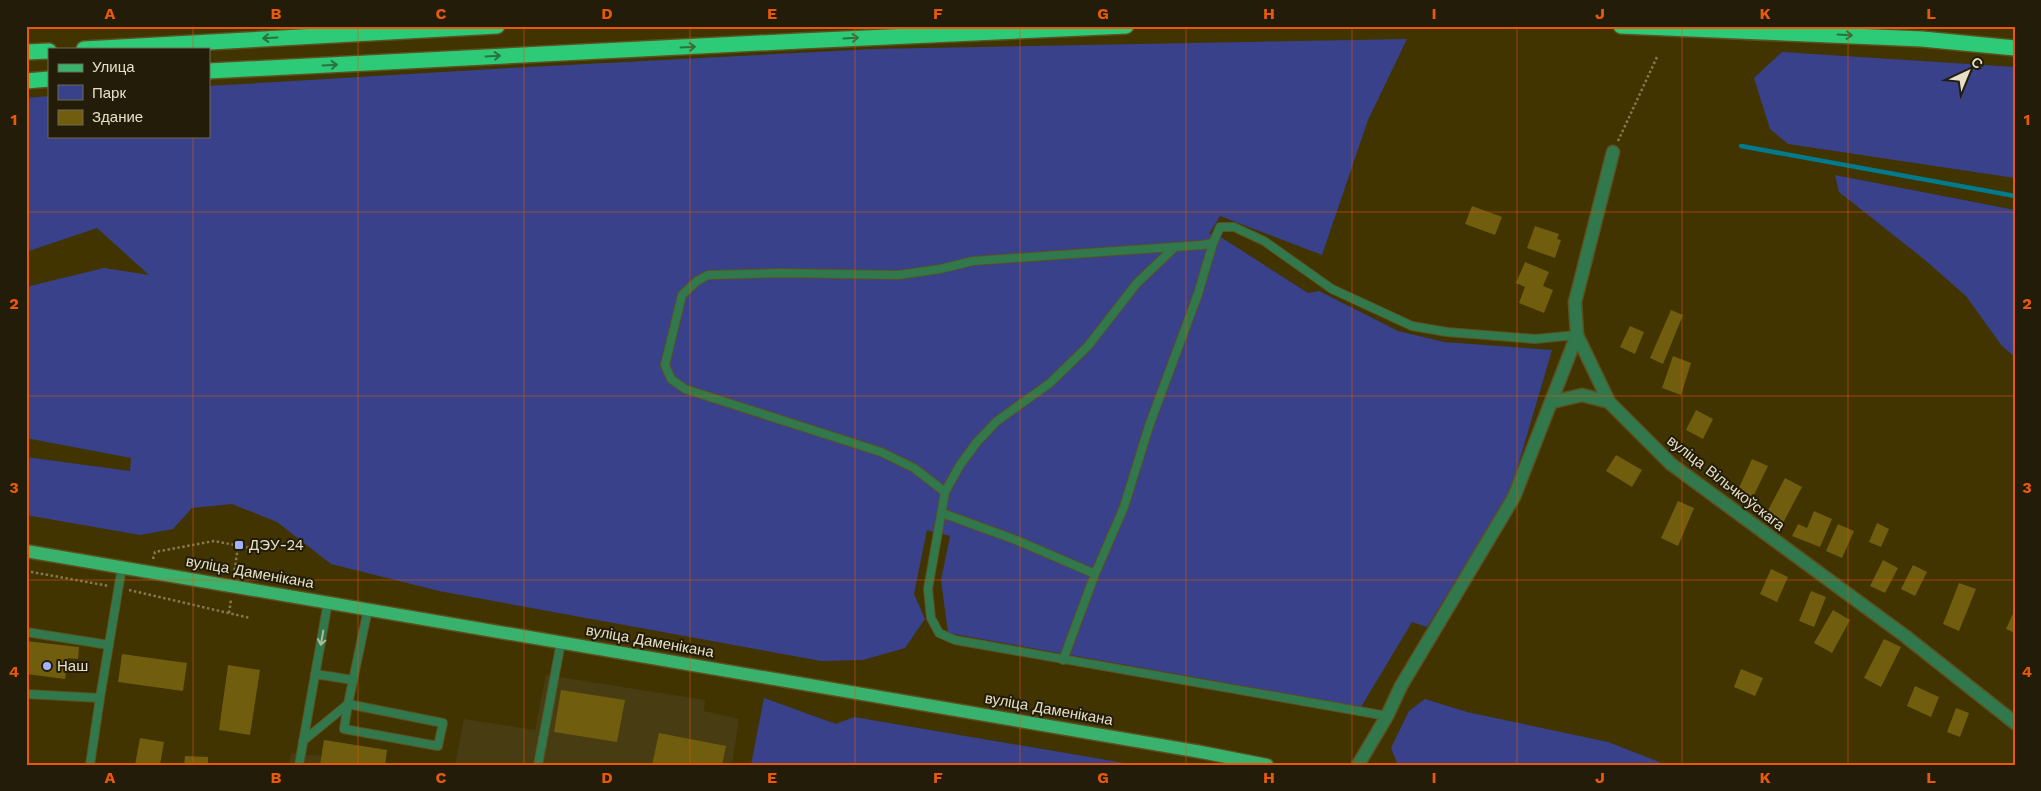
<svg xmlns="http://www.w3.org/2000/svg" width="2041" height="791" font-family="'Work Sans',sans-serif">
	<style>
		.built { fill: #483d12 }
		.green { fill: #38418a }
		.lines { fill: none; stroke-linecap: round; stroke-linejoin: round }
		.stream { stroke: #007a8d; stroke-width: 4.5 }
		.building { fill: #705d0e }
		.service-casing { stroke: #5c5020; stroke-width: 10 }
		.minor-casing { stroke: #5c5020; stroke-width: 15 }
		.primary-casing { stroke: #5c5020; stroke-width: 15 }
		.motorway-casing { stroke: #5c5020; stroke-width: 18 }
		.path { stroke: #847950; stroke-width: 2.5; stroke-dasharray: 2.5 2.5; stroke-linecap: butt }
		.service { stroke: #32784d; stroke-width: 8 }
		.minor { stroke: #32784d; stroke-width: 12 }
		.primary { stroke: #39b26d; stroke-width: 12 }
		.motorway { stroke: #2dca77; stroke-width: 15 }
		.oneway { stroke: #287340 }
		.oneway2 { stroke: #a8bc9c }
		.grid { fill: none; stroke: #e8590c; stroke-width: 1; stroke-opacity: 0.55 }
		.poi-dot { fill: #a2b2fd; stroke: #221c09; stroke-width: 2 }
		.labels { text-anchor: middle; stroke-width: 4; stroke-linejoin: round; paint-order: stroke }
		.street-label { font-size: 15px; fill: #e7e0c7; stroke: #221c09 }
		.poi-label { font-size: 15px; fill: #e7e0c7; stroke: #221c09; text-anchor: start }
		.neatline { fill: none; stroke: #e8590c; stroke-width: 2 }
		.grid-label { font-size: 16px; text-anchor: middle; font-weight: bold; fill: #e8590c }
	</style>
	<rect width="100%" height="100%" fill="#413400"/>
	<g class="built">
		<path d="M546,675L705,700L704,711L739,719L732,765H455L464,719L535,730Z"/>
		<path d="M324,740L387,750L385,762L397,765H289L291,753L321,756Z"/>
	</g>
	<g class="green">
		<path d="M1407,39L1368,120L1322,255L1220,216L1209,234H1216L1308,293L1319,291L1398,331L1444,342L1552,350L1510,493L1427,627L1412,622L1361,707L948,633L941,580L950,536L927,530L914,594L925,619L905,648L863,660L821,661L439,591L331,564L277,522L232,504L192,508L173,529L140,535L26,515V457L130,471L131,458L26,438V287L104,268L149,275L97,228L26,252V98L49,96V136H209V86L510,68L874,49Z"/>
		<path d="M1782,52L2015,67V178L1788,144L1770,129L1754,78Z"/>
		<path d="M1835,175L2015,210V357L2002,346L1966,296L1925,260L1839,192Z"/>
		<path d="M764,698L836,724L854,717L1136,765H751Z"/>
		<path d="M1425,699L1467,712L1608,742L1667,765L1397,763L1391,748L1409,711Z"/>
	</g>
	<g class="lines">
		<path class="stream" d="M1741,146L2015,196"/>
	</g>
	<g class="building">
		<path d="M1472,206L1502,217L1495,235L1465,224Z"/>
		<path d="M1535,226L1559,234L1557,239L1561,240L1555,258L1527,248Z"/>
		<path d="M1525,262L1549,272L1543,286L1553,290L1544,313L1519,303L1525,287L1516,283Z"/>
		<path d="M1671,310L1683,315L1663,364L1650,358Z"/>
		<path d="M1630,326L1644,332L1635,354L1620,347Z"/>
		<path d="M1673,356L1691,363L1681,395L1662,388Z"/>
		<path d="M1696,410L1713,419L1703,439L1686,430Z"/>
		<path d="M1616,455L1642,470L1632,487L1606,471Z"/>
		<path d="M1752,459L1768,466L1753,497L1738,490Z"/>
		<path d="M1785,478L1802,487L1782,525L1765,516Z"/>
		<path d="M1678,501L1694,508L1678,546L1661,538Z"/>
		<path d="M1814,511L1832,519L1820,547L1792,536L1798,524L1807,528Z"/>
		<path d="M1877,523L1889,529L1881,547L1869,542Z"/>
		<path d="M1838,524L1854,531L1842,558L1826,551Z"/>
		<path d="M1883,560L1898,568L1885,593L1870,586Z"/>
		<path d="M1913,565L1927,572L1915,596L1901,589Z"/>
		<path d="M1771,569L1788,577L1777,602L1760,594Z"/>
		<path d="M1959,583L1976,589L1959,631L1943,624Z"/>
		<path d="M1811,591L1826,597L1814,627L1799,621Z"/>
		<path d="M2015,609V633L2006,629Z"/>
		<path d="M1833,610L1850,620L1832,653L1814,643Z"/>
		<path d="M1884,639L1901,647L1881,687L1864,678Z"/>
		<path d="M26,641L79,647L78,659L68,658L65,679L26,674Z"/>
		<path d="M122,654L187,663L183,691L118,682Z"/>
		<path d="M228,665L260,670L250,735L219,730Z"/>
		<path d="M1741,669L1763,678L1755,696L1734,687Z"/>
		<path d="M1915,686L1939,697L1931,717L1907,706Z"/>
		<path d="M561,690L625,700L617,742L554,732Z"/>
		<path d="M1956,708L1969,713L1960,737L1947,732Z"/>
		<path d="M659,733L726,746L722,765H652Z"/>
		<path d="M140,738L164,742L160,765H135Z"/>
		<path d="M324,740L387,750L385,765H320Z"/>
		<path d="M185,756L208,757V765H184Z"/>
	</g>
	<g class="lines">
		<defs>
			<g id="service">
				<path d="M945,492L960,465L977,442L997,421L1050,383L1088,346L1137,283L1175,247"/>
				<path d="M942,513L1016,540L1095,574L1063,660"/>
				<path d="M1095,574L1124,507L1149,426L1198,294L1213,243"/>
				<path d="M26,632L109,645"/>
				<path d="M315,674L353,680"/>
				<path d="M26,694L100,698L122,567"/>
				<path d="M348,704L344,729L438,746L443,723L348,704L368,609"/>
				<path d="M1387,716L955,640L939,633L931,618L928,589L945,492L914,468L881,452L685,389L671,379L665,365L682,295L697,281L708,275L780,273L898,275L940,269L973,261L1202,245L1213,243L1220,227H1234L1264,241L1332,289L1412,326L1447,332L1535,339L1577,335"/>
				<path d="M303,741L348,704"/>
				<path d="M90,765L100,698"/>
				<path d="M299,765L328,602"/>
				<path d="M538,765L561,642"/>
			</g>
			<g id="minor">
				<path d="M1613,152L1575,302L1577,335L1609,402L1671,464L1905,636L2015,723"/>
				<path d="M1552,402L1582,395L1609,402"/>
				<path d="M1358,765L1387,716L1401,686L1514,497L1577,335"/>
			</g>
			<path id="primary" d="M26,551L1201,752L1267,765"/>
			<g id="motorway">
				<path d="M1621,26L1922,39L2015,48"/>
				<path d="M84,49L497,26"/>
				<path d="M26,52L49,51"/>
				<path d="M209,71L800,41L1126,26"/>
				<path d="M26,81L49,79"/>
			</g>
		</defs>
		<use href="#service" class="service-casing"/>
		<use href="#minor" class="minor-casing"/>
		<use href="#primary" class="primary-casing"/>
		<use href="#motorway" class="motorway-casing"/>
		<g class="path">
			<path d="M1618,141L1657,57"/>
			<path d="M153,559L155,552L214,541L261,550"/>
			<path d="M26,571L109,586"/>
			<path d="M234,575L238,546"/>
			<path d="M129,590L250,618"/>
			<path d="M229,613L231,600"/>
		</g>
		<use href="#service" class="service"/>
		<use href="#minor" class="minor"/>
		<use href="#primary" class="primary"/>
		<use href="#motorway" class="motorway"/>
	</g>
	<defs><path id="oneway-shaft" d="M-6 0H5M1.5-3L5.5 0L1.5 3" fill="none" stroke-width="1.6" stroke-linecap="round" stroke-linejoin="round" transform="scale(1.25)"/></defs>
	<g class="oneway">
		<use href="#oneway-shaft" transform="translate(1845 35) rotate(3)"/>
		<use href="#oneway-shaft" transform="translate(270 38) rotate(177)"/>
		<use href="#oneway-shaft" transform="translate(851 38) rotate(-3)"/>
		<use href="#oneway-shaft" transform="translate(688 47) rotate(-3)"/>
		<use href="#oneway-shaft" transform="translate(493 56) rotate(-3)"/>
		<use href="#oneway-shaft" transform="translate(330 65) rotate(-3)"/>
	</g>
	<use class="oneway2" href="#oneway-shaft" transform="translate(322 638) rotate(100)"/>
	<path class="grid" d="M193,26V49M358,26V765M524,26V765M690,26V765M855,26V765M1020,26V765M1186,26V765M1352,26V765M1517,26V765M1682,26V765M1848,26V765M193,136V765M26,212H2015M26,396H2015M26,580H2015"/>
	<g class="poi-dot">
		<rect x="234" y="540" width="10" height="10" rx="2.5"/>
		<circle cx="47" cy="666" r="5"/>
	</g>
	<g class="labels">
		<g class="street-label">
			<text transform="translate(1726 483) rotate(38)" y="5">вуліца Вільчкоўскага</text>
			<text transform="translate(250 572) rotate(10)" y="5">вуліца Даменікана</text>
			<text transform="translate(650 641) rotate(10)" y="5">вуліца Даменікана</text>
			<text transform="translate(1049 709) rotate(10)" y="5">вуліца Даменікана</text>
		</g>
		<g class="poi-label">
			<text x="249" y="550">ДЭУ-24</text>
			<text x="57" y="671">Наш</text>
		</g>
	</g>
	<rect width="2041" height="791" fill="none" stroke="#221c09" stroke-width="55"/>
	<rect x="48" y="48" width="162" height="90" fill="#221c09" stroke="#716a55"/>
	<rect x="58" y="64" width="25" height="8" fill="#39b26d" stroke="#716a55"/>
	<text x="92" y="72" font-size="15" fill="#e7e0c7">Улица</text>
	<rect x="58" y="85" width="25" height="15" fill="#38418a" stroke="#716a55"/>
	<text x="92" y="98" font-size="15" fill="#e7e0c7">Парк</text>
	<rect x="58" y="110" width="25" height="15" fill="#705d0e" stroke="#716a55"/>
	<text x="92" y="122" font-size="15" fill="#e7e0c7">Здание</text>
	<g transform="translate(1968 72) rotate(44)" stroke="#221c09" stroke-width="4" paint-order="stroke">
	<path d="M0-4L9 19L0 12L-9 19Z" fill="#e7e0c7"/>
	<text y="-8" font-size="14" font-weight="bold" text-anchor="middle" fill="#e7e0c7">С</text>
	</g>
	<rect x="28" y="28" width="1986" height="736" class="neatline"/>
	<g class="grid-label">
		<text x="110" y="19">A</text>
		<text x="276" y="19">B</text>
		<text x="441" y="19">C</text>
		<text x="607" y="19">D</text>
		<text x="772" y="19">E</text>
		<text x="938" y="19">F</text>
		<text x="1103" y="19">G</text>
		<text x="1269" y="19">H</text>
		<text x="1434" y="19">I</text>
		<text x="1600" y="19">J</text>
		<text x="1765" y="19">K</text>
		<text x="1931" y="19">L</text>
		<text x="14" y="125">1</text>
		<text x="2027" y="125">1</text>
		<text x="14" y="309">2</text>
		<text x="2027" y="309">2</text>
		<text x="14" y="493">3</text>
		<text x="2027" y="493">3</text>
		<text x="14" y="677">4</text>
		<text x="2027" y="677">4</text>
		<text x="110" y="783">A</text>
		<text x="276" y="783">B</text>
		<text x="441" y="783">C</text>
		<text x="607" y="783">D</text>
		<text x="772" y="783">E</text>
		<text x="938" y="783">F</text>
		<text x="1103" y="783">G</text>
		<text x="1269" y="783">H</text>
		<text x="1434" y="783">I</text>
		<text x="1600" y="783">J</text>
		<text x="1765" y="783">K</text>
		<text x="1931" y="783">L</text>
	</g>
</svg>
